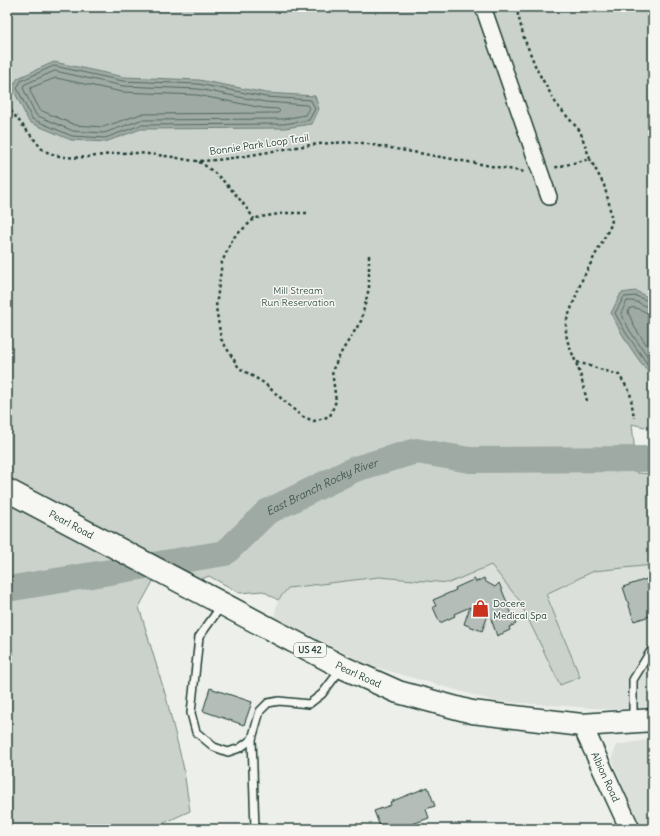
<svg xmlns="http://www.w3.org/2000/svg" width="660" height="836" font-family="Delius,sans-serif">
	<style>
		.built { fill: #dce0db }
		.green { fill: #cbd2cc; stroke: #758880 }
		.water { fill: #9faaa4; stroke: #6c7e77 }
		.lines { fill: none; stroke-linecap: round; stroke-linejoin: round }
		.shore { stroke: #526961; stroke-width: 1 }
		.river { stroke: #9faaa4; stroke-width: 26 }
		.building { fill: #b4bdb8; stroke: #1f3d34 }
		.service-casing { stroke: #1f3d34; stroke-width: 10 }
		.minor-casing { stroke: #1f3d34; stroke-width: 18 }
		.tertiary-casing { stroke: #1f3d34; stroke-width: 22 }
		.primary-casing { stroke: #1f3d34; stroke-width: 25 }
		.path { stroke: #1f3d34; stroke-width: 2.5; stroke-dasharray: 3 3; stroke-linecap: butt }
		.service { stroke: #f6f6f2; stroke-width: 7 }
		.minor { stroke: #f6f6f2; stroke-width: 15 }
		.tertiary { stroke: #f6f6f2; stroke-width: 19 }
		.primary { stroke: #f6f6f2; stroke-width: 22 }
		.labels { text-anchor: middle; stroke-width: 3; stroke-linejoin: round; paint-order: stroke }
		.shield { fill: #f6f6f2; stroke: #60746d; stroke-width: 1 }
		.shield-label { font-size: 9px; font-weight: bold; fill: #1f3d34 }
		.street-label { font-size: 10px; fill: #1f3d34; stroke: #f6f6f2 }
		.park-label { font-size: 10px; fill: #415b52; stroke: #f6f6f2 }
		.poi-label { font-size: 10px; fill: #1f3d34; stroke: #f6f6f2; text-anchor: start }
		.water-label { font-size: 11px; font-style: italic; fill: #3f5850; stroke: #f6f6f2 }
	</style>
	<rect width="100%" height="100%" fill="#edefea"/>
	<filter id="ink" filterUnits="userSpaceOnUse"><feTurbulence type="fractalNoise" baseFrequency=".025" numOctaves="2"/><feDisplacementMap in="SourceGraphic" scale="8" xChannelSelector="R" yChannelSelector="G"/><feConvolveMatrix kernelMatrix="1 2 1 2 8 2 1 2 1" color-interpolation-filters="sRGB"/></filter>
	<g filter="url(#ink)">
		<g class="built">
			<path d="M491,565L519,600L560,684L580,676L546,594L594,571L653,565V706L645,708L606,709L494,701L368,665L274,617L278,600L287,588L379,577L449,583Z"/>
			<path d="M653,739V829H640L614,765L612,757L617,745Z"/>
		</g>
		<path class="green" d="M7,7H653V429L632,424L637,473L653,474V565L594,571L546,594L580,677L560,685L519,600L491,565L449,583L379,577L288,588L278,600L263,591L240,593L209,576L183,587L157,574L139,607L166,697L183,765L190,811L151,829H7Z"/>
		<g class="water">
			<path d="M54,62L124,77L199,80L266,93L315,96L319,109L312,124L285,128L141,129L105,142L71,140L29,122L12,87L18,78Z"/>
			<path d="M636,291L653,300V378C636,358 622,336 611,313L621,293Z"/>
		</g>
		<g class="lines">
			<g class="shore">
				<path d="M54,66L123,81L198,84L266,97L311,100L315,109L309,120L284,124L141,125L105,138L72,136L32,119L17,88L21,81Z"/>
				<path d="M55,71L123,86L198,89L265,102L307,105L309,108L305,115L284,119L141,120L104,133L73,131L36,115L23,88L24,85Z"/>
				<path d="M56,78L122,92L197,95L263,108L278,109L280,111L278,113L141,114L103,127L75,125L40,110L30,91L31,88Z"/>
				<path d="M653,303L636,296L624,297L615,313L626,333L653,372"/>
				<path d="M653,308C642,307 640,300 627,301L621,313L630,331L653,364"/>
				<path d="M653,314C645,314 638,306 630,308L628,312L635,328L653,354"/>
			</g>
			<path class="river" id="s1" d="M7,589L225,553L267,512L355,469L416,451L470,460L653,459"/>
		</g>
		<g class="building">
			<path d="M653,577V615L634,621L623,587Z"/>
			<path d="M484,578L486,582L495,587L499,583L516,624L509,627L510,630L497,636L489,613L482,631L464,624L470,607L454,614L455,616L440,623L433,607L436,606L433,600L456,590L455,588L475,579L476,582Z"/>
			<path d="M210,688L252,702L244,725L203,711Z"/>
			<path d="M428,787L435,806L426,809L429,818L399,829H381L374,811L391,805L390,802Z"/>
		</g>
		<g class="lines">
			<defs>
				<g id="service">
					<path d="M222,605L199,637L191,713L196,732L214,747L228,752L240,748L252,739L260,711L268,703L279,701L309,704L322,694L341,669"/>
					<path d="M633,719V680L650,652L653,650"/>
					<path d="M252,739L255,829"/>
				</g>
				<path id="minor" d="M483,7L549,197"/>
				<g id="tertiary">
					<path id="s2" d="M582,725L630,829"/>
				</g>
				<g id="primary">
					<path id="s3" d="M7,490L342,667L398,692L472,712L582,725L653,720"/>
				</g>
			</defs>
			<use href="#service" class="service-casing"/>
			<use href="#minor" class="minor-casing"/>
			<use href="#tertiary" class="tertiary-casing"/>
			<use href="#primary" class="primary-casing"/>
			<g class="path">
				<path d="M516,7L524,38L537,70L557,105L580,131L590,159L553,168"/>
				<path d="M7,106L42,149C65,164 95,155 121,153C138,152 156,155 173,157C182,159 191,161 200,161C254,159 307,139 362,143L525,172"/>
				<path d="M199,162C218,172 242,200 254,219"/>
				<path d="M307,213H286L260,217L254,219L233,238L222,262L216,307L221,339L239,368L264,383L301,416L314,421L330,416L336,401L332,371L342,351L361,321L369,288V255"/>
				<path d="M577,362L619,375L630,392L634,418"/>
				<path d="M587,401L580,373L567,340L566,332V322L582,280L612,223L609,203L604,185L590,159"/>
			</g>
			<use href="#service" class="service"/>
			<use href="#minor" class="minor"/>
			<use href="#tertiary" class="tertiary"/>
			<use href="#primary" class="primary"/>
		</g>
	</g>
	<defs>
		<symbol id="shop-bare" viewBox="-9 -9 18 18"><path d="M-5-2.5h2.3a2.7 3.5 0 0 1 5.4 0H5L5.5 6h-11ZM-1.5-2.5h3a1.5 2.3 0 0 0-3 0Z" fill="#c8321e" stroke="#f6f6f2" stroke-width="2.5" paint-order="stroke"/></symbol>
	</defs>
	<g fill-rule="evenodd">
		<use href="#shop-bare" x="468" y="596" width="25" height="25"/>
	</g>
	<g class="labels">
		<rect class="shield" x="294" y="643" width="32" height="14" rx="3"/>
		<g class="shield-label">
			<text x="310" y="653">US 42</text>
		</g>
		<g class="street-label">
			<text transform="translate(259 144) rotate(-8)" y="4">Bonnie Park Loop Trail</text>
			<text dy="4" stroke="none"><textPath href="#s3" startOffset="73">Pearl Road</textPath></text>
			<text dy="4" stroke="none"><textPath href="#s3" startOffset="397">Pearl Road</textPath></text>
			<text dy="4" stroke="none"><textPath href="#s2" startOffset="57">Albion Road</textPath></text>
		</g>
		<g class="park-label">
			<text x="298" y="294">Mill Stream<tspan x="298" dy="12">Run Reservation</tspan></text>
		</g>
		<g class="poi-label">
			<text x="493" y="607">Docere<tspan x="493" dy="12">Medical Spa</tspan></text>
		</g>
		<g class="water-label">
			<text dy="4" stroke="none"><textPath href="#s1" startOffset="340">East Branch Rocky River</textPath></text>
		</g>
	</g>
	<rect width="660" height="836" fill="none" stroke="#f6f6f2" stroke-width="24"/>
	<rect x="12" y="12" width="636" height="812" fill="none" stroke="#1f3d34" stroke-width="1.5" filter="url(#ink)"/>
</svg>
